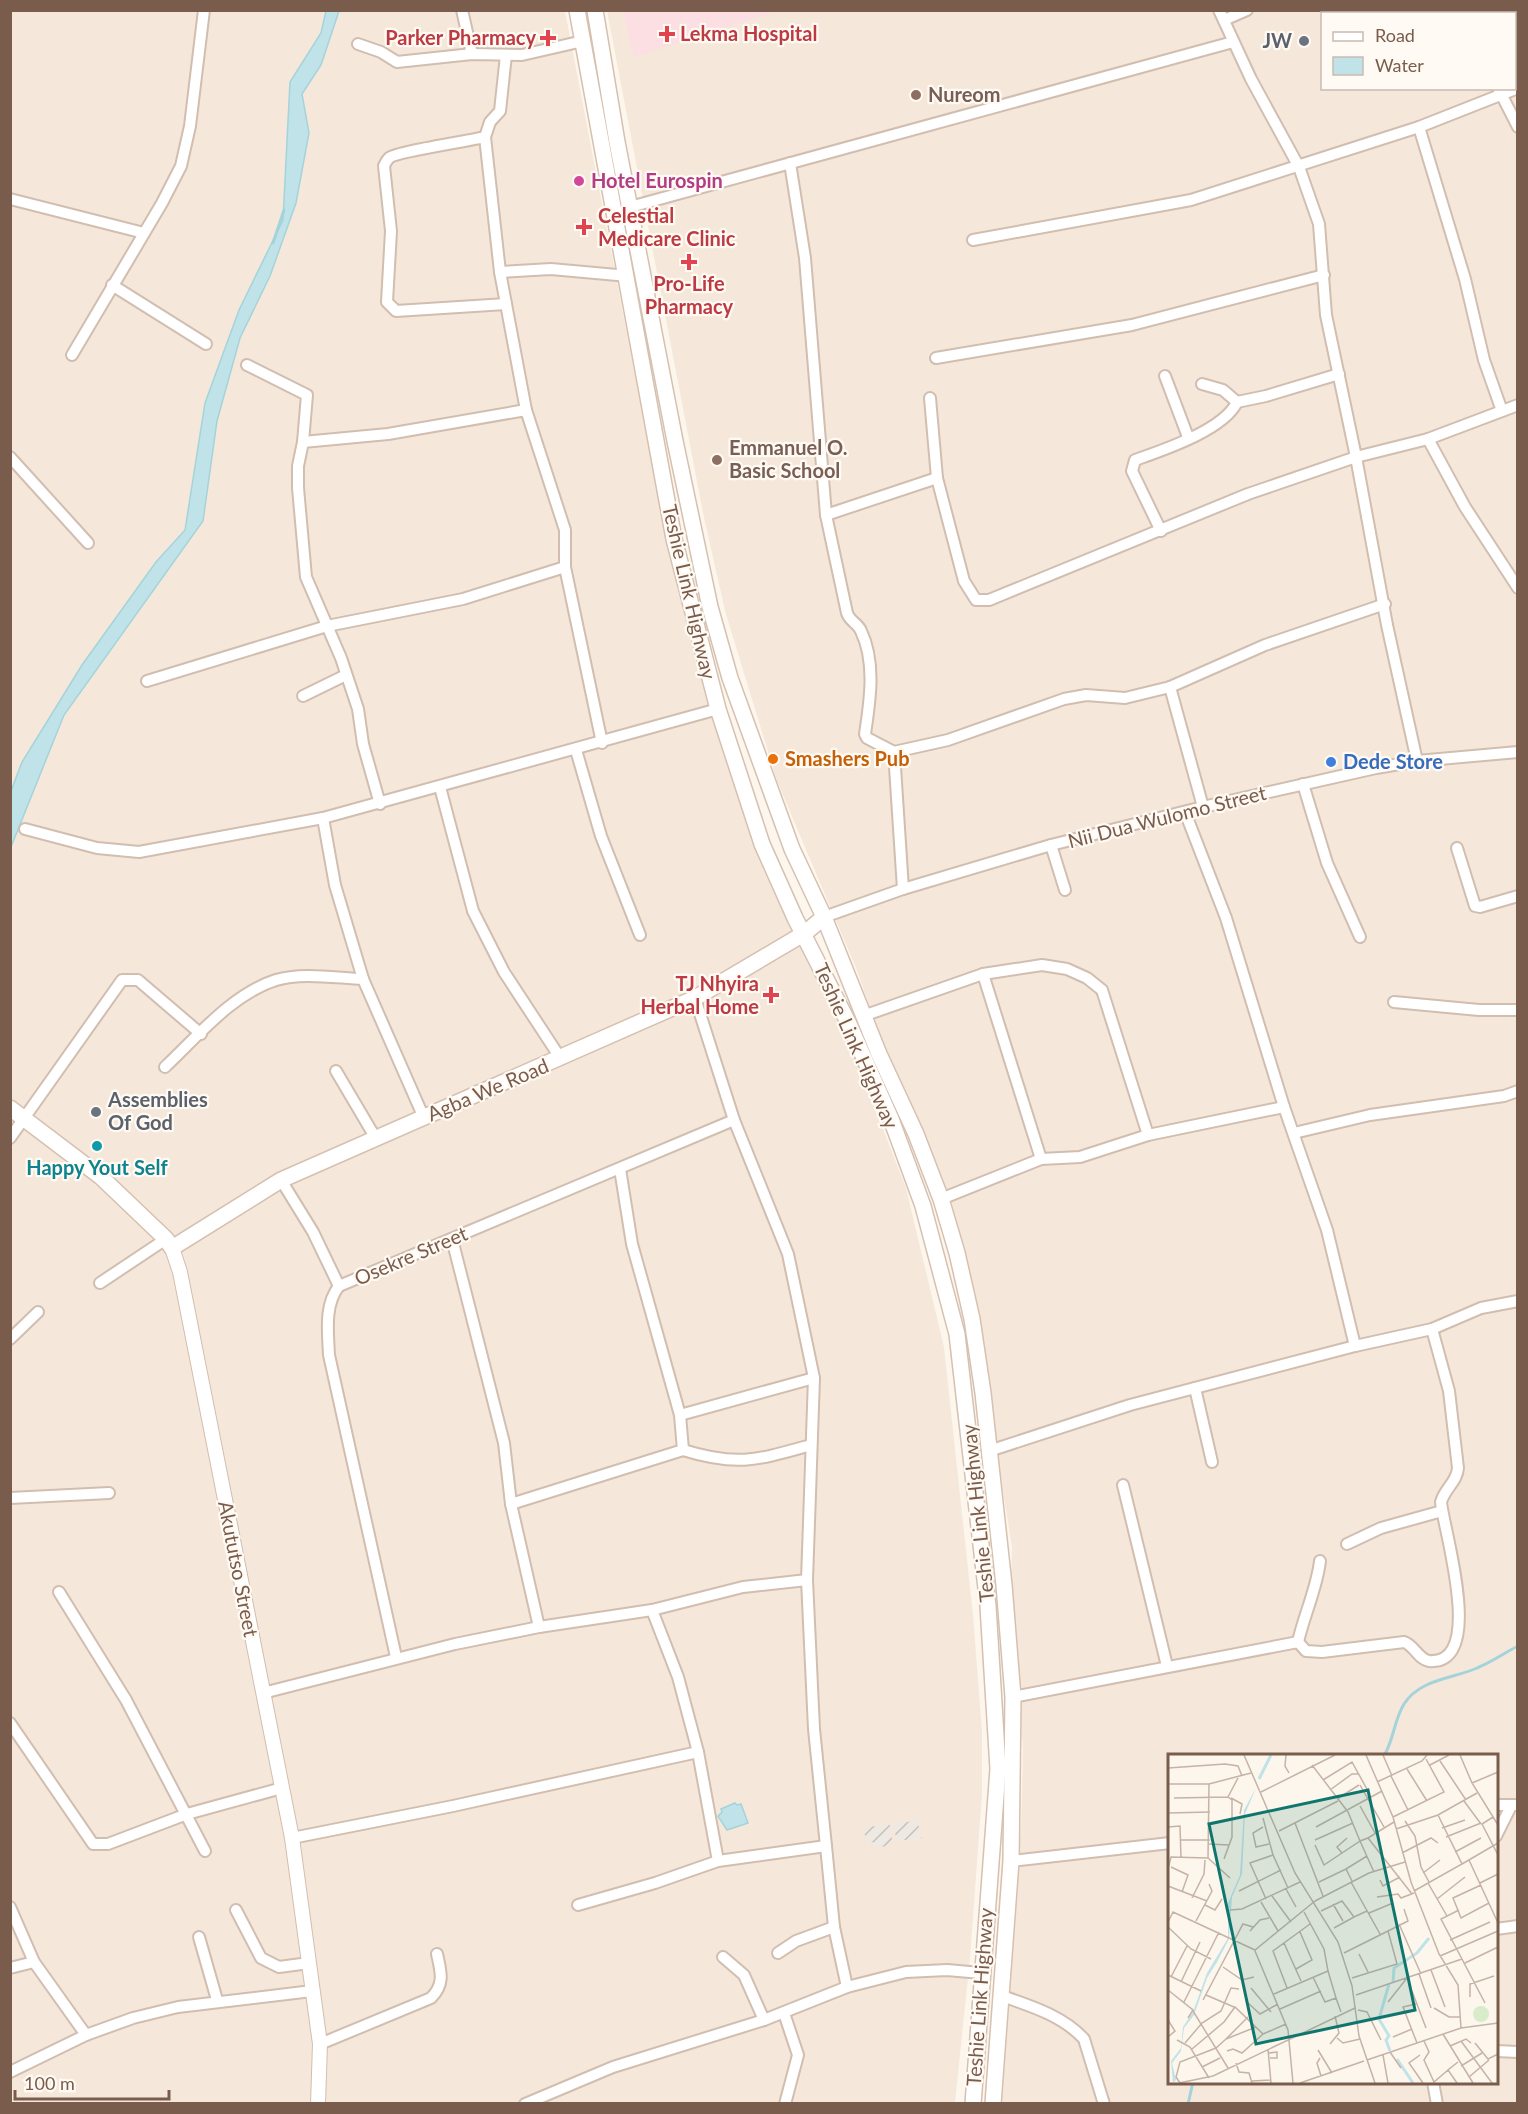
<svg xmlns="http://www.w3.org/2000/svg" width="1528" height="2114" font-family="Lato,sans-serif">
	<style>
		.residential { fill: #f5e8da; fill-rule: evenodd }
		.industrial { fill: url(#industrial-furrows) }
		.medical { fill: #fbdfe3 }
		.water { fill: #bfe3e8; stroke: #a5d3da; stroke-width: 1.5 }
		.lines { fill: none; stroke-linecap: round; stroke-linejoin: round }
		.stream { stroke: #a5d3da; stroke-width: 3 }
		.minor-casing { stroke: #d1beb0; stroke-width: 14 }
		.tertiary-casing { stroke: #d1beb0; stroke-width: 16 }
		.secondary-casing { stroke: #d6c0b0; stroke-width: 18 }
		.minor { stroke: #fff; stroke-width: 10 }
		.tertiary { stroke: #fff; stroke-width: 14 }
		.secondary { stroke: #fff; stroke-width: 15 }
		.health-dot { fill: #e0444e; stroke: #fffaf3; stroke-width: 2 }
		.worship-dot { fill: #6b7280; stroke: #fffaf3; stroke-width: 2 }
		.education-dot { fill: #8d6e63; stroke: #fffaf3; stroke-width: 2 }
		.hotel-dot { fill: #d1479c; stroke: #fffaf3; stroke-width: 2 }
		.food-dot { fill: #e8710a; stroke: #fffaf3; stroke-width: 2 }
		.shop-dot { fill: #3f7fe0; stroke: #fffaf3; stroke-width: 2 }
		.culture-dot { fill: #0f9aa8; stroke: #fffaf3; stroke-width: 2 }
		.labels { text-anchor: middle; stroke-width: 4.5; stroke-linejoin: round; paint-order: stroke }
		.health-label { font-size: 20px; font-weight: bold; fill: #be3a42; stroke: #fffaf3; text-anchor: start }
		.worship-label { font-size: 20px; font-weight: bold; fill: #5b616d; stroke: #fffaf3; text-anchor: end }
		.education-label { font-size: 20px; font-weight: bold; fill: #785e54; stroke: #fffaf3; text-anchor: start }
		.hotel-label { font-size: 20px; font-weight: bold; fill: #b23c85; stroke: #fffaf3; text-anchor: start }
		.street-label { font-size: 20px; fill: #7a5c4d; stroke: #fffaf3 }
		.food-label { font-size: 20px; font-weight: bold; fill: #c56008; stroke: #fffaf3; text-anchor: start }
		.shop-label { font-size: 20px; font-weight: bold; fill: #366cbe; stroke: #fffaf3; text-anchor: start }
		.culture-label { font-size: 20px; font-weight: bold; fill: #0d838f; stroke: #fffaf3 }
		.inset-river { fill: none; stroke: #bfe3e8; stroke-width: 3 }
		.inset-road { fill: none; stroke: #c5b3a7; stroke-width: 1.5 }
		.view { fill: #0f766e; fill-opacity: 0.15; stroke: #0f766e; stroke-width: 3 }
		.inset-edge { fill: none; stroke: #7a5c4d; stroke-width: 3 }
	</style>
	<defs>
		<pattern id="industrial-furrows" width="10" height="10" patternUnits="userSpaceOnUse" patternTransform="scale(1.5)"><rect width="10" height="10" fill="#efe9e4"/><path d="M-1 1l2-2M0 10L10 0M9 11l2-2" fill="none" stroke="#c7c0bb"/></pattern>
	</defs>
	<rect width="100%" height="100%" fill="#fdf6ec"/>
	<g class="residential">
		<path d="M11,11H326L321,33L290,82L283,220L239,310L184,530L156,562L82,665L22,762L11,791Z"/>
		<path d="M339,11H565L654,474L691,640L720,741L748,823L858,1065L906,1188L944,1347L973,1615L982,1731V1794L970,1958L955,2103L11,2104V847L64,715L203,521L217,421L240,338L270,276L309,133L302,94L321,65Z"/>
		<path d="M607,11H1517V2103H997L1021,1827L1023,1750L1011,1586L1012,1547L966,1264L931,1151L880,1037L856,968L777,781L725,611L703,513ZM1322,14H1514V88H1322ZM1170,1756H1496V2082H1170Z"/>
	</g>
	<g class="industrial">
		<path d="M917,1820L922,1838L897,1841L893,1825Z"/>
		<path d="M890,1825L893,1845L875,1848L873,1842L866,1844L864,1827Z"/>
	</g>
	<path class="medical" d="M623,11V10L778,11L634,57Z"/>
	<g class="water">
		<path d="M326,11H339L321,65L302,94L309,133L296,203L270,276L240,338L217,421L203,521L64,715L11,847V791L22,762L82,665L156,562L185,530L205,403L239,310L283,220L290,82L321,33Z"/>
		<path d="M735,1803L737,1805L741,1804L748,1823L727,1830L718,1816L722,1812L721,1809Z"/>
	</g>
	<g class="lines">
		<g class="stream">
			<path d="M273,243L284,210"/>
			<path d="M1384,1756C1394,1739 1394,1720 1404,1704C1420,1679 1452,1679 1477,1668C1492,1662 1504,1653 1518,1646"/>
			<path d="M1188,2104L1193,2082"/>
		</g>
		<defs>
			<g id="minor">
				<path d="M462,10L472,54"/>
				<path d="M1472,10L1473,14"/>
				<path d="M1224,20L1247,10"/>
				<path d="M358,44L381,52L397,62L472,54L522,55L583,41"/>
				<path d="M506,55L500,111L490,122L485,137L500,272L526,410"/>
				<path d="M1498,88L1518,127"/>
				<path d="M1419,127L1465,279L1484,360L1502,411"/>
				<path d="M485,137C469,141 395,152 389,158C386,161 385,164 384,166L391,231L387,302L396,311L506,304"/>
				<path d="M790,163L805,258L826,515L847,613C850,622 858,623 861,631C876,662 870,701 865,734L867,738L894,752L903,889"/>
				<path d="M10,199L144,233"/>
				<path d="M630,207L1233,42"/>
				<path d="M973,240L1191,200L1419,127L1518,88"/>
				<path d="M500,272L551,269L628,276"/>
				<path d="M112,285L206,344"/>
				<path d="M72,355L162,203L181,166L190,126L204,10"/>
				<path d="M936,358L1132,325L1324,275"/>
				<path d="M247,365L307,395L303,442"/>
				<path d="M1165,376L1188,437"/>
				<path d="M1202,384L1223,390L1237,402L1266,396L1339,374"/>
				<path d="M930,398L937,478L964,581L976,600H989L1248,494L1356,457L1326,315L1319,224L1299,167L1251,79L1219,10"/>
				<path d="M1428,439L1518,405"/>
				<path d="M10,457L88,543"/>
				<path d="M826,515L937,478"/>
				<path d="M1161,531L1132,471L1135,460C1163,450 1224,430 1237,402"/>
				<path d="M147,681L327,626L463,599L565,567"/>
				<path d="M1170,687L1265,645L1385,604"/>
				<path d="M303,696L346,675"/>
				<path d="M576,750L601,836L640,935"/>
				<path d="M894,752L948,740L1064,699L1086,695L1125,698L1170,687L1203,807"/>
				<path d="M1417,761L1387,625L1356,457L1428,439L1465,507L1518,588"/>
				<path d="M1303,784L1327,863L1360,937"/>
				<path d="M440,787L473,911L504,972L561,1059"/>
				<path d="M380,804L363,744L358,709L341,658L306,577L298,488V466L303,442L388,434L526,410L565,530V567L602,743"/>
				<path d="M1185,812L1226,918L1284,1107L1327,1230L1355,1346"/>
				<path d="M323,818L335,885L363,979L424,1118"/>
				<path d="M25,829L97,848L139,852L323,818L718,709"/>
				<path d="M1051,845L1065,890"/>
				<path d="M1457,848L1475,906L1480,907L1518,896"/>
				<path d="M824,917L903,889L1051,845L1203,807L1376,768L1417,761L1518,752"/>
				<path d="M983,974L1041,1159"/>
				<path d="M1394,1002L1479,1010H1518"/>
				<path d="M863,1016L983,974L1042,965L1067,969L1087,978L1102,990L1148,1135L1284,1107"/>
				<path d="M165,1067C198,1036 232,994 276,980C302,972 336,978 363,979"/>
				<path d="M336,1071L375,1137"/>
				<path d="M1294,1133L1370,1115L1504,1096L1518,1091"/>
				<path d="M10,1138L122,980H138L201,1034"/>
				<path d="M281,1180L313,1232L339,1286"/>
				<path d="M941,1199L1041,1159L1080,1157L1148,1135"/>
				<path d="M452,1239L504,1443L511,1504L539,1627"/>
				<path d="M100,1283L166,1239"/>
				<path d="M10,1339L38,1312"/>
				<path d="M1195,1388L1212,1462"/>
				<path d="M680,1415L814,1378"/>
				<path d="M683,1450C738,1467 757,1460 811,1445"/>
				<path d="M989,1451L1130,1405L1355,1346L1432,1329L1481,1308L1518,1301"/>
				<path d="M1123,1485L1167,1666"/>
				<path d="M10,1498L109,1493"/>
				<path d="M511,1504L683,1450L680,1415L632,1244L620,1169"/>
				<path d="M1347,1544L1381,1528L1442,1511"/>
				<path d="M807,1580L814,1729L826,1846"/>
				<path d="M59,1592L126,1700L205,1851"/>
				<path d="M652,1610L678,1677L698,1752L718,1861L826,1846L834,1927L847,1987"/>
				<path d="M1298,1642C1304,1615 1317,1588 1320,1561"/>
				<path d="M396,1657L329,1355C328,1332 324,1305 339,1286L734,1120"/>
				<path d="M263,1693L455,1644L539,1627L652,1610L743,1587L807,1580L814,1378L788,1254L734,1120L695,998"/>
				<path d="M1013,1697L1298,1642L1306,1651L1322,1652L1404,1642C1414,1645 1418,1659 1429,1661C1487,1666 1443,1528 1441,1502C1445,1488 1457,1482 1458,1468L1449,1391L1432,1329"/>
				<path d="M10,1723L93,1844H108L187,1814L282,1788"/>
				<path d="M1496,1805H1517"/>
				<path d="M1496,1836L1511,1806"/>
				<path d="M292,1838L453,1806L698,1752"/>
				<path d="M1011,1861L1170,1843"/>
				<path d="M578,1905L655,1883L718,1861"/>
				<path d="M10,1907L34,1962L86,2035L133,2018L178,2007L312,1991"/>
				<path d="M236,1910L261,1958L279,1967L309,1963"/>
				<path d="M1496,1929L1518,1926"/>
				<path d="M199,1937L217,2000"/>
				<path d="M778,1953L796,1941L834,1927"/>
				<path d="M723,1957L744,1975L764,2020"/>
				<path d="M10,1968L34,1962"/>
				<path d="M1002,1996C1031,2006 1063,2016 1084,2039L1104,2104"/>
				<path d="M784,2013L798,2055L785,2104"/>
				<path d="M320,2044L431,1998C445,1984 441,1972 437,1954"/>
				<path d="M1496,2051L1518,2052"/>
				<path d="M10,2072L86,2035"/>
				<path d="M1433,2082L1437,2104"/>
				<path d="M525,2104L613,2067L764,2020L847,1987L906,1972L947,1970L981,1973"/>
			</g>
			<path id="tertiary" d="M172,1248L180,1272L292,1838L320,2044L318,2104"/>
			<g id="secondary">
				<path d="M577,10L674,539L718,709L762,844L795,918L849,1024L891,1119L923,1206L957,1334L988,1606L998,1769L973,2104"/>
				<path d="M595,10L617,142L675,441L710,607L730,678L792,849L824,917L879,1054L916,1134L941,1199L957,1253L972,1319L983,1393L1004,1585L1013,1697L1011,1861L993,2104"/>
				<path d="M10,1108L101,1177L166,1239L172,1248L281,1180L695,998L805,933L824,917"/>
			</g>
		</defs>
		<use href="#minor" class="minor-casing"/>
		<use href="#tertiary" class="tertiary-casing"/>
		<use href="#secondary" class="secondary-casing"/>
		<use href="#minor" class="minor"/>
		<use href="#tertiary" class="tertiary"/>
		<use href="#secondary" class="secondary"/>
	</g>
	<g class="health-dot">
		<path d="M664 25h6v6h6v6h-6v6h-6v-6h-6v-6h6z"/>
		<path d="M545 29h6v6h6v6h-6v6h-6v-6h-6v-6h6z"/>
		<path d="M581 218h6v6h6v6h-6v6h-6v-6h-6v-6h6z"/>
		<path d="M686 253h6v6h6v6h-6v6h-6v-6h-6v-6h6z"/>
		<path d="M768 986h6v6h6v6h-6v6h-6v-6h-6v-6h6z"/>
	</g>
	<g class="worship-dot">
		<circle cx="1304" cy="41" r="6"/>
		<circle cx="96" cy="1112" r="6"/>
	</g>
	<g class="education-dot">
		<circle cx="916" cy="95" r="6"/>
		<circle cx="717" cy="460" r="6"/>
	</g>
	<circle class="hotel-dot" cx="579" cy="181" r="6"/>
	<circle class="food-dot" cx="773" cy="759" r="6"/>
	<circle class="shop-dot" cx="1331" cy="762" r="6"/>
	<circle class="culture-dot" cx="97" cy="1146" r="6"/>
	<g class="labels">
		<g class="health-label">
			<text x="680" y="41">Lekma Hospital</text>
			<text x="536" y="45" text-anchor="end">Parker Pharmacy</text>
			<text x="598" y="223">Celestial<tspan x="598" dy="23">Medicare Clinic</tspan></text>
			<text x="689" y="291" text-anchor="middle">Pro-Life<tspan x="689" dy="23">Pharmacy</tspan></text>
			<text x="759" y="991" text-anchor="end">TJ Nhyira<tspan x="759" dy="23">Herbal Home</tspan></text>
		</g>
		<g class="worship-label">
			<text x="1292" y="48">JW</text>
			<text x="108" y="1107" text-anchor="start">Assemblies<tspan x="108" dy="23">Of God</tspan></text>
		</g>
		<g class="education-label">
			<text x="928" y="102">Nureom</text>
			<text x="729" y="455">Emmanuel O.<tspan x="729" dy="23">Basic School</tspan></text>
		</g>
		<g class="hotel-label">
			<text x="591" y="188">Hotel Eurospin</text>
		</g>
		<g class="street-label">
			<text transform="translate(689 592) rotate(77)" y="7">Teshie Link Highway</text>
			<text transform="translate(1167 817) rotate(-14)" y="7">Nii Dua Wulomo Street</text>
			<text transform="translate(856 1046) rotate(66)" y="7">Teshie Link Highway</text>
			<text transform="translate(488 1090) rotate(-23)" y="7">Agba We Road</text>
			<text transform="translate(411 1256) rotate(-23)" y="7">Osekre Street</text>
			<text transform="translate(978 1513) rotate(-96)" y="7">Teshie Link Highway</text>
			<text transform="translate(238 1569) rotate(79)" y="7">Akututso Street</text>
			<text transform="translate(980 1997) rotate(-86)" y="7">Teshie Link Highway</text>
		</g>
		<g class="food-label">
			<text x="785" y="766">Smashers Pub</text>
		</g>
		<g class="shop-label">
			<text x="1343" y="769">Dede Store</text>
		</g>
		<g class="culture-label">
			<text x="97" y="1175">Happy Yout Self</text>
		</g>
	</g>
	<g transform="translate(1168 1754)">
		<rect width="330" height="330" fill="#fdf6ec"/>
		<path d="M305 260a8 8 0 1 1 16 0a8 8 0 1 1-16 0Z" fill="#d8ecc9"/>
		<path d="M88,34L77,60L74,120L64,143L61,185L49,208L39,224L26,261L16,274L13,297L4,309L8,326L5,329L3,307L13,294L15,273L25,258L39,219L60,184V149L72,121L76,56Z" fill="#bfe3e8"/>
		<path class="inset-river" d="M91,25L103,1M225,229L226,214L249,199L261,184M221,230L211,265L221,282L218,286L222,297M229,305L245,329"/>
		<path class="inset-road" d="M76,1L127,119L170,188L184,232L191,282L207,329M118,1L117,12L121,19M198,1L225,63L243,128L271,200L290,231L293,274M215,1L224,22M292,1L304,29L330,71M272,7L298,46M144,11L180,58L192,87L156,111L147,91M262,11L281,1M0,14L57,10L70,12L74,22M239,15L259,47M223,22L240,56M155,26L184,8L200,37M209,28L254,7L259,1M304,29L330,18M0,30H41L83,19M192,31L216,73M162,36L184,20H191M93,38L167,1M60,43L70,24M6,44L60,43M63,44L74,50L72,60M169,45L191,31M296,47L313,70M192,52L207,79M0,59L42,58M225,63L276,38L258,5M325,63L314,70L330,101M95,64L105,101M237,67L247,82L253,113L261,128M127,69L155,142M0,73L12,72L13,104M95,73L85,79L88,93L101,90M148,73L214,37M274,74L297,66M228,75L270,61L309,39M111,77L170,47M278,83L313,69M200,84L226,68M13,86H42M147,86L185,69M41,90L61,91M287,98L313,84M174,99L169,93L179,84M234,99L263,84L270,89M40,104L62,124M56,105L64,83V46L60,43M301,106L330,169M294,110L330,89M3,113L20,121L14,138M0,115L3,103L40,104L41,30M178,115L199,102M206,118L192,87L200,84L244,140M255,119L272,106M212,126L215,132L232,123M151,128L178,115L184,127M183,128L212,180M260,129L279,162M312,129L330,120M313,131L285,144L293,164L321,149M0,132L39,147M118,135L128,153M71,137L113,116M246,137L294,110L270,61M104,142L123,168M209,143L230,140L233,144L246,139M24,144L36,120L37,106M98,145L82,109L105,101L120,134M269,145L297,123M147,147L201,119L237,108M93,148L110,177M165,150L175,167M37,151L47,156L54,145M62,156L74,155L132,128M291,156L273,165L317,249M153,157L174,147L186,163L199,157M201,159L225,149M28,167L44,137L41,130M0,168L5,158L87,196L147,147M231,170L253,220M0,173L23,195L43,205M166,174L186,163M82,177L92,166L101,164M282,186L322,168M116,189L133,227M87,197L120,276L125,329M176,199L240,167L236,155M191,200L200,218M272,202L330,177M297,209L330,193M55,213L74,226L86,223M128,215L144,206L132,178M263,216L277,253M160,217L168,244M251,220L263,254M0,221L33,237M3,223L19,192M145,223L157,248L168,244L173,258M184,224L229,210L220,177M13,228L32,188M83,234L103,258M119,234L105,197L142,170M0,236L25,256L20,264M244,237L258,274M106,240L160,217L156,195L136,158M38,241L66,253M188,241L294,205M302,243V230L326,222M35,246L75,170L85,173M16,248L51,178M220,248L239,224M80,249L92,260L110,250M248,250L235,253L249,289M266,254L281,263H292M112,255L153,237M190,256L199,258L213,286M25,257L60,314M80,263L58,285L88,273M0,266L7,277L0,283M275,280L305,329M225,283L244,275M169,284L175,289L192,285M9,286L22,293L41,324M256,287L261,298L256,306L266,328L280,316M293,287L324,329M17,289L34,269L53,257L63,234L71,235M307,289L320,305L330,300M162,290L171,279L167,262M282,292L298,285L303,289M24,295L56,268L67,253L95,280L118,270M100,295L103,329M150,296L164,319M59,297L65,295L74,299L95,280M222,298L233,314M101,299L109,298V304H102M215,301L220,329M252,301L241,309L255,329M152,304L149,309L153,322M199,306L293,274L330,269M68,309L71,318L81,319L84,329M293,312L314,299M34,313L52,304M301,323L321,306M84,327L102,326M11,329L45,322L187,254M12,329L8,323L12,308L48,294L58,285M132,329L196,307M289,329L280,316L290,308"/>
		<path class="view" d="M200,36L247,256L88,290L41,70Z"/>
		<rect width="330" height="330" class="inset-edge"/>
	</g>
	<rect width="1528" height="2114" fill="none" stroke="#7a5c4d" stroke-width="24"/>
	<rect x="1321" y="12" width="195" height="78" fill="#fffaf3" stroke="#cabbb1" stroke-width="1.5"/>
	<rect x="1333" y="32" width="30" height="9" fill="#ffffff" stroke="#cabbb1" stroke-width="1.5"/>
	<text x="1375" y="42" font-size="18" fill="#7a5c4d">Road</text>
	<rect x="1333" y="57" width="30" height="18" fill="#bfe3e8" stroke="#cabbb1" stroke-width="1.5"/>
	<text x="1375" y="72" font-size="18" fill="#7a5c4d">Water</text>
	<path d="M15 2090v9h154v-9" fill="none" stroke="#7a5c4d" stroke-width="3"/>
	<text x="24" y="2090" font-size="18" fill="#7a5c4d" stroke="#fffaf3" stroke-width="4.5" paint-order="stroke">100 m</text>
</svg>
